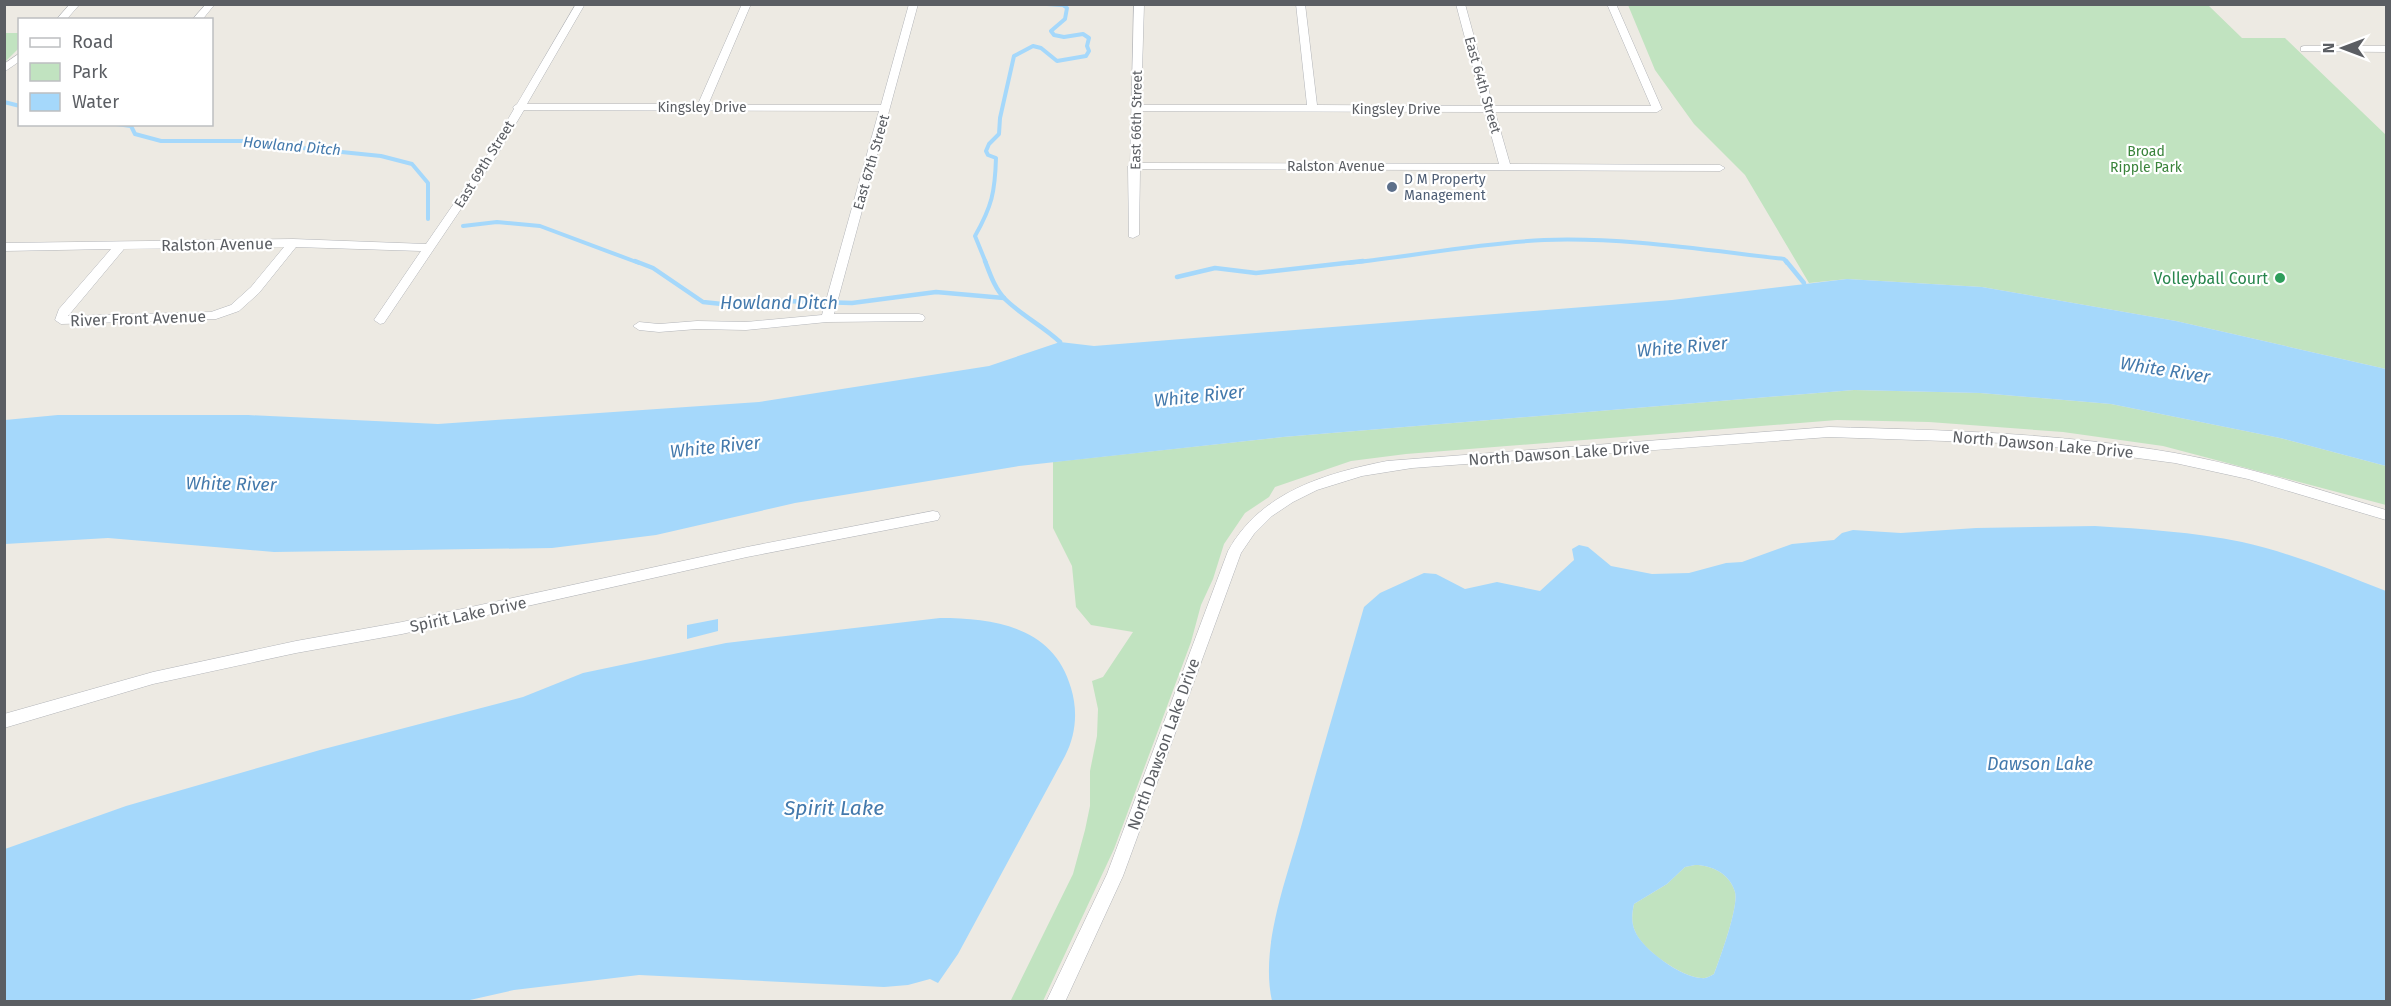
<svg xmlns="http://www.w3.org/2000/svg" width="2391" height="1006" font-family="'Fira Sans',sans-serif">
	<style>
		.green { fill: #c1e3c0 }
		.water { fill: #a5d8fb; fill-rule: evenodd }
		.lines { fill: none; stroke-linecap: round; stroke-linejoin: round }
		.stream-far1 { stroke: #a5d8fb; stroke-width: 4 }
		.stream { stroke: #a5d8fb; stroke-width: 4.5 }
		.street-casing { stroke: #b3b5b9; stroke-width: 1 }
		.street { fill: #fff; fill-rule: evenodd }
		.service-dot { fill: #5c6f8a; stroke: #fff; stroke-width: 2 }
		.leisure-dot { fill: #2e9e5b; stroke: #fff; stroke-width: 2 }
		.labels { text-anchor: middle; stroke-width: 4.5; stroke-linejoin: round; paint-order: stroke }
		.far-street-label { font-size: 14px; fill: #5b5e63; stroke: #fff }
		.far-park-label { font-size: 14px; fill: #39833a; stroke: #fff }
		.far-service-label { font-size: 14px; fill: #4e5e75; stroke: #fff; text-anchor: start }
		.far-water-label { font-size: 15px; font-style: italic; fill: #4379ac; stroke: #fff }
		.street-label { font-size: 16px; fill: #5b5e63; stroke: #fff }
		.leisure-label { font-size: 16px; fill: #27864d; stroke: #fff; text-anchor: end }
		.water-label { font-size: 18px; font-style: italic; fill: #4379ac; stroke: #fff }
		.near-water-label { font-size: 21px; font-style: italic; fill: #4379ac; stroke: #fff }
	</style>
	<rect width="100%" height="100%" fill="#edeae3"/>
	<g class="green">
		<path d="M1628,5H2208L2242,38H2285L2386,135V369L2176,321L1982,287L1847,279L1809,283L1745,175L1694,124L1655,70Z"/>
		<path d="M5,33H20L19,48L5,62Z"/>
		<path d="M1854,390L1980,393L2111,404L2280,438L2386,466V505L2163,446L2063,432L1929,422L1837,420L1406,454L1351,461L1275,487L1269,497L1245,513L1224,544L1213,579L1201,605L1191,642L1114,849L1043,1001L1010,1002L1073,874L1085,830L1090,806V771L1097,736L1098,709L1092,681L1103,677L1133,632L1091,625L1076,607L1072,566L1053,528V462L1283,437Z"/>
		<path d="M1695,865C1712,865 1730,874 1735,892C1739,906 1720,958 1714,974C1710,976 1706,979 1701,978C1682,977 1642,950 1635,931C1631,922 1632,913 1634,904L1667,884L1685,867Z"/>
	</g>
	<g class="water">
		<path d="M1847,279L1982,287L2176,321L2386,369V466L2280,438L2111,404L1980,393L1854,390L1283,437L1019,466L795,503L656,535L552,548L274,552L108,538L5,544V420L58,415H248L438,424L759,402L989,366L1060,342L1094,346L1672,300Z"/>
		<path d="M2095,526C2144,529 2193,532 2242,542C2291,553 2340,573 2386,591V1001H1272C1260,947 1286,880 1301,827C1321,754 1343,681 1364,607L1380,593L1424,573L1436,574L1465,589L1497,582L1540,591L1574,560L1572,549L1579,545L1588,547L1611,566L1652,574L1689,573L1726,563L1742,562L1792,544L1834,540L1842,533L1853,530L1901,533L1976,528ZM1695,865C1712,865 1730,874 1735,892C1739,906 1720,958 1714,974C1710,976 1706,979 1702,978C1682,978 1642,949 1635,931C1631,922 1632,913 1634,904L1667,884L1685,867Z"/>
		<path d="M940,618C995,618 1054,627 1071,688C1078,711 1076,735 1065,756L958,954L938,983L930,979L908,985L884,987L639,975L514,990L461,1002L5,1001V849L126,806L320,750L523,697L583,673L726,643Z"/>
		<path d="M718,619V631L687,639V625Z"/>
	</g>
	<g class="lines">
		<g class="stream-far1">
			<path d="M4,102L20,106"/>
			<path d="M116,124L131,126L135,134L161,141H261L302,148L381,156L412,164L428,183V219"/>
			<path d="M463,226L497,222L540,226L639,263"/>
			<path d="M986,263L975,236C992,206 995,192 996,158L988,155L986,151L989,144L999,134L1000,118L1014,56L1033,46L1041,48L1057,61L1086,56L1089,51L1087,46L1089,38L1083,34L1064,37L1054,35L1051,31L1065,19L1067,8L1063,5L1047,4"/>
			<path d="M1349,263C1414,256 1479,243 1544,240C1624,237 1704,250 1784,259L1787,263"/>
		</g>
		<g class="stream">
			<path d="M635,261L653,268L703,302L741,306L783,301L852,303L936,292L1004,298"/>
			<path d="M985,261C990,274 995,289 1005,299C1021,315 1043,326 1060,342"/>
			<path d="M1786,261L1804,283"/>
			<path d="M1177,277L1215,268L1256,273L1363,261"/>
		</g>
		<defs>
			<g id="street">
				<path d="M70,4H80L66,20H56Z"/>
				<path d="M206,4H215L202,20H192Z"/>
				<path d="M576,4H585L527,104H698L742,4H751L708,105H881L909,4H918L834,314H919L923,315L925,318L923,321L827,322L746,330L697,329L659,332L639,330L633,326L639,322L659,324L697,321L746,322L822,315L879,111L524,110L496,157L384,323L380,324L374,320L421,251L296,247L259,293L239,311L216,319L61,324L55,320L59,309L111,249L4,251V243L293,239L426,244L486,157L514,109L513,107L517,104ZM284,247L251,287L231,305L211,312L68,316L124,249Z"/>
				<path d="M1134,4H1144L1141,105H1307L1296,4H1305L1317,105L1483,106L1456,4H1465L1493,106H1651L1607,4H1616L1662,109L1657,112H1495L1510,164L1720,165L1725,168L1720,171L1140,169L1139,235L1133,238L1129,237L1128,166L1130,164ZM1141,111L1485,112L1499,164L1140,163Z"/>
				<path d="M2304,46H2386V52L2301,51V47Z"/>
				<path d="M20,53V61L4,72V64Z"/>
				<path d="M1829,427C1945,430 2060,433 2175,453C2247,466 2317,489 2386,510V520L2248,479L2175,463L2032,444L1829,437L1412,468L1362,476L1317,490L1293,502L1272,516L1254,534L1241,553L1123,876L1065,1002H1046L1107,874L1228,551C1260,492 1326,473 1387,461Z"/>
				<path d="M933,511L938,512L940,516L938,520L933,521L747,557L402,634L296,653L153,684L4,728V714L153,672L296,641L402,622L747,547Z"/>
			</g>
		</defs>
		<use href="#street" class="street-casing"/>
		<use href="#street" class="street"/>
	</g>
	<circle class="service-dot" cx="1392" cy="187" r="6"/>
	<circle class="leisure-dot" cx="2280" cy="278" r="6"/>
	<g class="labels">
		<g class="far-street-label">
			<text transform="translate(1483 85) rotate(74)" y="5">East 64th Street</text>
			<text x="702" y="112">Kingsley Drive</text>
			<text x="1396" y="114">Kingsley Drive</text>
			<text transform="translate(1136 120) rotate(-89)" y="5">East 66th Street</text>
			<text transform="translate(871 162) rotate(-74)" y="5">East 67th Street</text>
			<text transform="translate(484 164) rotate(-58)" y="5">East 69th Street</text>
			<text x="1336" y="171">Ralston Avenue</text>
		</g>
		<g class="far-park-label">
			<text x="2146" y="156">Broad<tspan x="2146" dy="16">Ripple Park</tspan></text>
		</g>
		<g class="far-service-label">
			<text x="1404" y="184">D M Property<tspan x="1404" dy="16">Management</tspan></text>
		</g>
		<g class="far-water-label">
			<text transform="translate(292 146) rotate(5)" y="5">Howland Ditch</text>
		</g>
		<g class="street-label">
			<text transform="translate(217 244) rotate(-1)" y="6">Ralston Avenue</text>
			<text transform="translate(138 318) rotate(-2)" y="6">River Front Avenue</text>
			<text transform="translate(2043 444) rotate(5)" y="6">North Dawson Lake Drive</text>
			<text transform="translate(1559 453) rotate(-4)" y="6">North Dawson Lake Drive</text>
			<text transform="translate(468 614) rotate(-12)" y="6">Spirit Lake Drive</text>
			<text transform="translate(1163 744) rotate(-70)" y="6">North Dawson Lake Drive</text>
		</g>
		<g class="leisure-label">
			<text x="2268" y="284">Volleyball Court</text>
		</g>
		<g class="water-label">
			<text x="779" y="309">Howland Ditch</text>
			<text transform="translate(1682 347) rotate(-5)" y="6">White River</text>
			<text transform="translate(2165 370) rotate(9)" y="6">White River</text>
			<text transform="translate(1199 396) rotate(-6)" y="6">White River</text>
			<text transform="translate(715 447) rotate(-6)" y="6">White River</text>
			<text transform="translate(231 484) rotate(1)" y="6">White River</text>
			<text x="2040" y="770">Dawson Lake</text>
		</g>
		<g class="near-water-label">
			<text x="834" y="815">Spirit Lake</text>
		</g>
	</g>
	<rect width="2391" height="1006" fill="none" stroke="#5b5e63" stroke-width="12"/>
	<rect x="18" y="18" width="195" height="108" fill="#ffffff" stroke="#bdbfc1" stroke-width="1.5"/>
	<rect x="30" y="38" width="30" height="9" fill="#ffffff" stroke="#bdbfc1" stroke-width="1.5"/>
	<text x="72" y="48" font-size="18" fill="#5b5e63">Road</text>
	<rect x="30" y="63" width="30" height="18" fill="#c1e3c0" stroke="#bdbfc1" stroke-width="1.5"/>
	<text x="72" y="78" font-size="18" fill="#5b5e63">Park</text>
	<rect x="30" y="93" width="30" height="18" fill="#a5d8fb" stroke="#bdbfc1" stroke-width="1.5"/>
	<text x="72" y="108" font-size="18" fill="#5b5e63">Water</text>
	<g transform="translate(2343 48) rotate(270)" stroke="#ffffff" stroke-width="4.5" paint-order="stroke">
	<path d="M0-4.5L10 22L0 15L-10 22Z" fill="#5b5e63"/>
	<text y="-9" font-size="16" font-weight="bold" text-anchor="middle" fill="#5b5e63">N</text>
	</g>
</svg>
